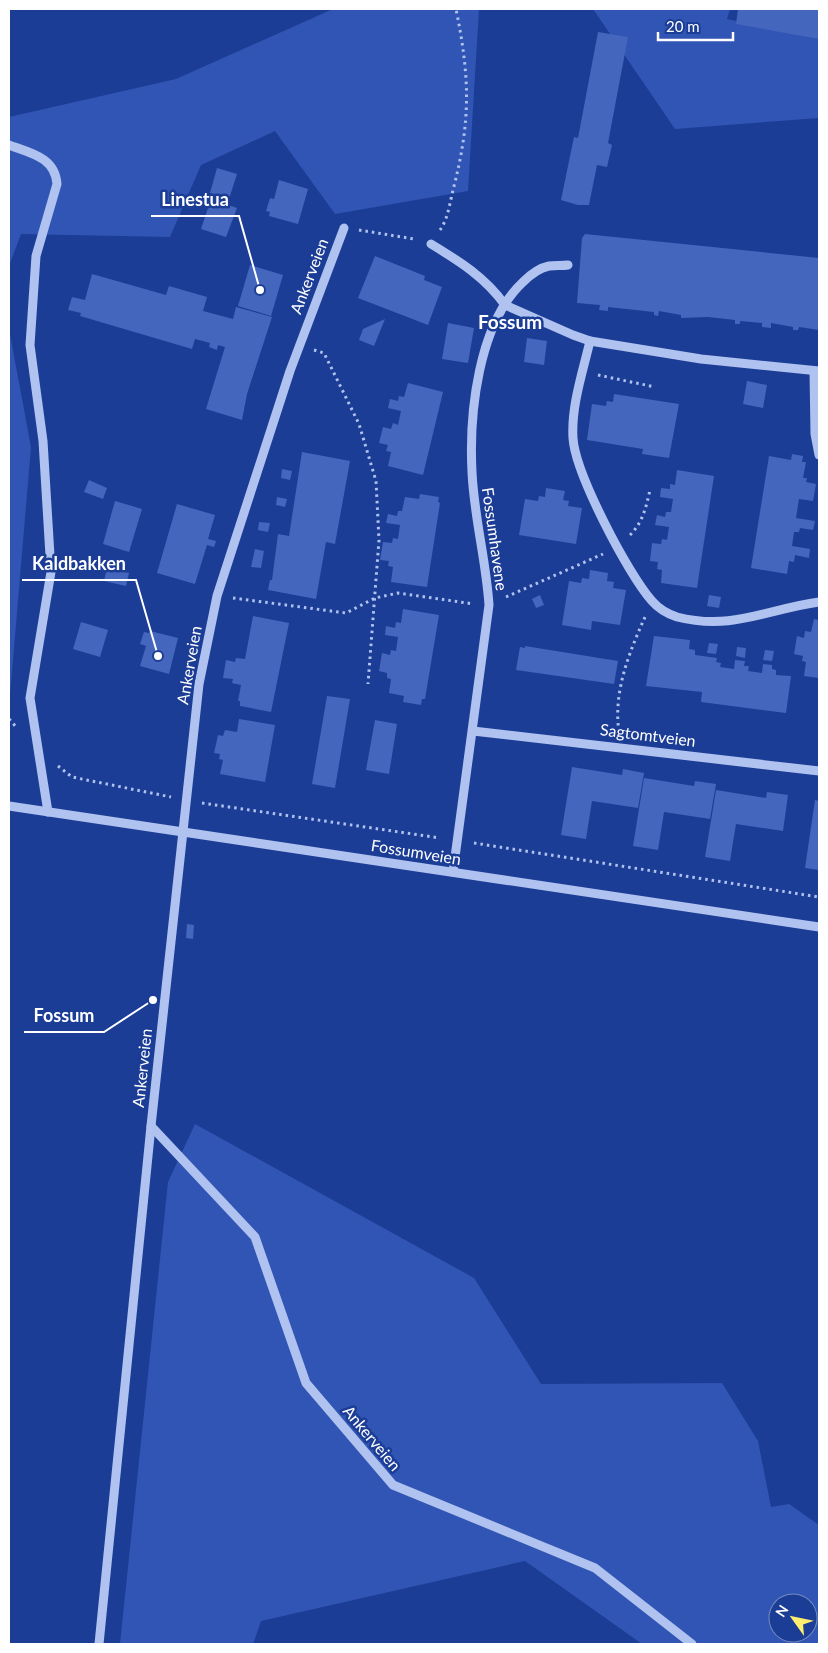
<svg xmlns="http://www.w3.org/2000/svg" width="828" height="1653" font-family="Lato,sans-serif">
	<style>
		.green { fill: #3155b4; fill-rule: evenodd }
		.building { fill: #4566bd }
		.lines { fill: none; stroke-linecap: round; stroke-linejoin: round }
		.path { stroke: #b0c2ef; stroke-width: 3; stroke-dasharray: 2.5 4; stroke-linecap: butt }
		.minor { stroke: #b0c2ef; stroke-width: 9 }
		.labels { text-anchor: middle; stroke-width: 5; stroke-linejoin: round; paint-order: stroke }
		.street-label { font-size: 16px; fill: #fff; stroke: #1c3d96 }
		.quarter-label { font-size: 19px; font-weight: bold; fill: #fff; stroke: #1c3d96 }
		.leader { fill: none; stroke: #fff; stroke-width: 2 }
		.callout-dot { fill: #fff; stroke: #1c3d96; stroke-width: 2 }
		.callout-label { font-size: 18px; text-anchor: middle; font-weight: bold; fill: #fff; stroke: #1c3d96; stroke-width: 5; stroke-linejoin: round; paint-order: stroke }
	</style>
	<rect width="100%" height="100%" fill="#1c3d96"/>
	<g class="green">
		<path d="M333,9H479L468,191L335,214L275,131L201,165L170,237L21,234L9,266V117L176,79Z"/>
		<path d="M593,9H730L727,19L819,39V118L675,129Z"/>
		<path d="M9,329L31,447L10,695L9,693Z"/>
		<path d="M195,1124L474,1278L541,1384L722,1383L758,1441L771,1507L789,1504L819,1525V1644H642L525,1561L261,1621L253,1644H120L168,1182ZM778,1603H808V1633H778Z"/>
	</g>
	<g class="building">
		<path d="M738,9H819V39L736,24Z"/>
		<path d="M598,32L628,37L608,143L612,145L607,167L597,165L589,205H578L561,200L574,137L578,138Z"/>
		<path d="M217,168L237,174L229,199L210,193Z"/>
		<path d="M279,180L308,189L298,224L269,216L270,212L266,211L270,198L274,199Z"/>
		<path d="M211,199L237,208L226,237L201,229Z"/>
		<path d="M585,234L819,258V330L799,327L798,330H793V327L771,323V328L762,327V323L740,321V324H735V320L708,317L681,318V315L659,311L658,316L654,315V312L608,307V311L599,310L600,305L577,303L582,238Z"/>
		<path d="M375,256L425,276L424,280L442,287L428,325L358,298Z"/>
		<path d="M250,265L283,275L271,316L238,306Z"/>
		<path d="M92,274L166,295L169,286L207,297L203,311L233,319L236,307L272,317L247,394L242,420L206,409L225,347L218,345L217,350L209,347L210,343L195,339L192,349L80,316L81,313L68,310L72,297L85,300Z"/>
		<path d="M385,319L374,346L359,340L363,329Z"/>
		<path d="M448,323L474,328L468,363L442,359Z"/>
		<path d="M527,338L547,341L544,365L524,362Z"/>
		<path d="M747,381L767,385L763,408L743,404Z"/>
		<path d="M408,383L443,392L423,475L388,466L391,452L386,451L388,445L379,443L383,427L391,429L393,423L398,425L401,411L388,408L390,399L398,401L399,396L404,397Z"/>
		<path d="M614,394L679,404L669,458L642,454L643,449L587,440L592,404L606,406L607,401L613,402Z"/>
		<path d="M302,452L350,461L335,544L326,542L316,599L268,590L270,580H272L278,534L289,536Z"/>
		<path d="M792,454L803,456L802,462H806L803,478H807L806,482L816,484L813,501L799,499L796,518L815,521L813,530L800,528L799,532H794L792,546L810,549L809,558L795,555L794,562L789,561L787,574L751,568L769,456L791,460Z"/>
		<path d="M282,469L292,471L290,480L281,478Z"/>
		<path d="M677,470L714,476L697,588L661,583L662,570L657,569L658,562L650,561L652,543L661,544L662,539L667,540L669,527L655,525L657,515L665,517L666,512H671L673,499L660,497L661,488L670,489V484L675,485Z"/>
		<path d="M89,480L107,488L103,499L84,492Z"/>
		<path d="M546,488L565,491L563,500L569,501L568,506L582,508L576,544L519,535L525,499L538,501L539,496L545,497Z"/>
		<path d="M420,494L439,497L438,502L440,503L427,587L391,582L393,567L388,566L389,561L380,560L383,542L392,543L393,538L398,539L400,525L386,523L388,514L397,516L398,511H402L405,497L419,499Z"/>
		<path d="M277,497L287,499L285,507L276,505Z"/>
		<path d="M115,501L142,509L129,552L103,544Z"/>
		<path d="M177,504L215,515L208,539L216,541L214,547L207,545L195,584L157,573Z"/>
		<path d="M259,522L270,523L268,532L258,530Z"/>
		<path d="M255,549L264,551L261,568L251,567Z"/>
		<path d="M107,568L129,573L126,586L104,581Z"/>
		<path d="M590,570L608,573L607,581L614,582L613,588L626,590L620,625L592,621L591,630L562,625L569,581L581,583L582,578L589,579Z"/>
		<path d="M540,595L544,605L536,608L532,599Z"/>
		<path d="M709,595L721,597L719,608L707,606Z"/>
		<path d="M403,609L439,615L425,699H422L421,705L403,702L404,696L389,693L391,679L387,678V673L379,671L382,653L390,655L391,650L396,651L398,637L385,635L386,626L395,628L396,622L401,623Z"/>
		<path d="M253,616L289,623L271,712L240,706V701H238L241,685L232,683L233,679L223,678L226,660L235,662L236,658L245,659Z"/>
		<path d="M814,619L819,620V678L804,676L806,662L802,661L803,656L794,654L797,636L804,638L805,631L811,632Z"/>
		<path d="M81,622L108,630L100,657L73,649Z"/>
		<path d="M150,631L178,638L169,674L140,666L146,646L140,644L144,632L149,633Z"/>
		<path d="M654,636L690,640L689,649L695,650V655L717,658L716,662L721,663L720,667L734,669L735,660L745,661L744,666H749L748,671L762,673L763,664L772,665V669L776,670V675L791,676L786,713L701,702L702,692L646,686Z"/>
		<path d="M709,643L718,644L716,654L707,653Z"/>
		<path d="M525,646L618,661L614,684L516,670L520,647L525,648Z"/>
		<path d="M737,647L746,648L745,658L736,656Z"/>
		<path d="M765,650L774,651L772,661L763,660Z"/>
		<path d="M327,696L350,699L335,788L312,784Z"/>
		<path d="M239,719L275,725L265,782L220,774L223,760L219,759L220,754L214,753L218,735L223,736L225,730L237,732Z"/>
		<path d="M375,720L397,724L389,774L366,770Z"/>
		<path d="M572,767L622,775L623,769L644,773L638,808L592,801L586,839L561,835Z"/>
		<path d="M644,778L694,786L695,781L716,784L710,819L664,812L658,850L633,846Z"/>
		<path d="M716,790L766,798L767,792L788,795L783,831L736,824L730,861L705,857Z"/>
		<path d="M815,800L819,801V870L805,868Z"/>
		<path d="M187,924L194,925L193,939L186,938Z"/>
	</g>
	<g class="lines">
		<g class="path">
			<path d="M359,230L414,239"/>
			<path d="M440,230C448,219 450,202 453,190C471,121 470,78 456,9"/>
			<path d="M314,350L324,353L359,424L376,481L379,540L368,684"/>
			<path d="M598,375L655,387"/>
			<path d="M630,535C643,522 646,507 650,490"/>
			<path d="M506,597L603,554"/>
			<path d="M233,598L346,613L375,598L398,593L474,604"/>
			<path d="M9,719L17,728"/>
			<path d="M619,732C613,692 629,653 645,617"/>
			<path d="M58,766L72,777L171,797"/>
			<path d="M202,803L440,838"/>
			<path d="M474,843L819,897"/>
		</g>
		<g class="minor">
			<path d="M9,145C30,153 55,157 57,184L36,256L30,345L43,441L51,572L30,698L48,812"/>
			<path d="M431,244C459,261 485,277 505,305"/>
			<path d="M505,305L573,335L590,341L701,359L819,371"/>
			<path d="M590,341C583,371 571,406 573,438C575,473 628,574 652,601C658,608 668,614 677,617C733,631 767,609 819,602"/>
			<path d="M814,371L815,434L819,455"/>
			<path d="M473,731L819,771"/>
			<path d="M9,806L819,927"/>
			<path d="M453,872L489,605C486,560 474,517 472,472C469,414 478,324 523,282C530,275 539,268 549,266C555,265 562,266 568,265"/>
			<path d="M151,1126L255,1237L306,1383L393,1485L595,1568L692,1644"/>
			<path d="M99,1644L151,1126L199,684L217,596L290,371L344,228"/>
		</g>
	</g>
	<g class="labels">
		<g class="street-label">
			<text transform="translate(309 276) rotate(-69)" y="6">Ankerveien</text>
			<text transform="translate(495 539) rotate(82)" y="6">Fossumhavene</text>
			<text transform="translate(189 665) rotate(-80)" y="6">Ankerveien</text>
			<text transform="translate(648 735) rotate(7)" y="6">Sagtomtveien</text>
			<text transform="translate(416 852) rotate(9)" y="6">Fossumveien</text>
			<text transform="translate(142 1068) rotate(-84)" y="6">Ankerveien</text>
			<text transform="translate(372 1438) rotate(50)" y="6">Ankerveien</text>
		</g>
		<g class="quarter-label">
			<text x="510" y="329">Fossum</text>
		</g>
	</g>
	<path class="leader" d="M260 290L239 216H151M158 656L136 580H22M153 1000L104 1032H24"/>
	<g class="callout-dot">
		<circle cx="260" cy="290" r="5"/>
		<circle cx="158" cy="656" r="5"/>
		<circle cx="153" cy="1000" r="5"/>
	</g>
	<g class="callout-label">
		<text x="195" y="206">Linestua</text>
		<text x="79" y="570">Kaldbakken</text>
		<text x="64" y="1022">Fossum</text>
	</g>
	<rect width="828" height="1653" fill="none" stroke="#ffffff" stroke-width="20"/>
	<g transform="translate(793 1618) rotate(303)"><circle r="24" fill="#1c3d96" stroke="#778bc0"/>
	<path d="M0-4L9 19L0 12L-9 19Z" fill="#ffee6e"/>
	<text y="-8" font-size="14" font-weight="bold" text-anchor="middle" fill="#ffffff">N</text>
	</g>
	<path d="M658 32v8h75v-8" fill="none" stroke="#ffffff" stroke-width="2.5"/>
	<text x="666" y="32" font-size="15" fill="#ffffff" stroke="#1c3d96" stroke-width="4" paint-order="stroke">20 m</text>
</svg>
